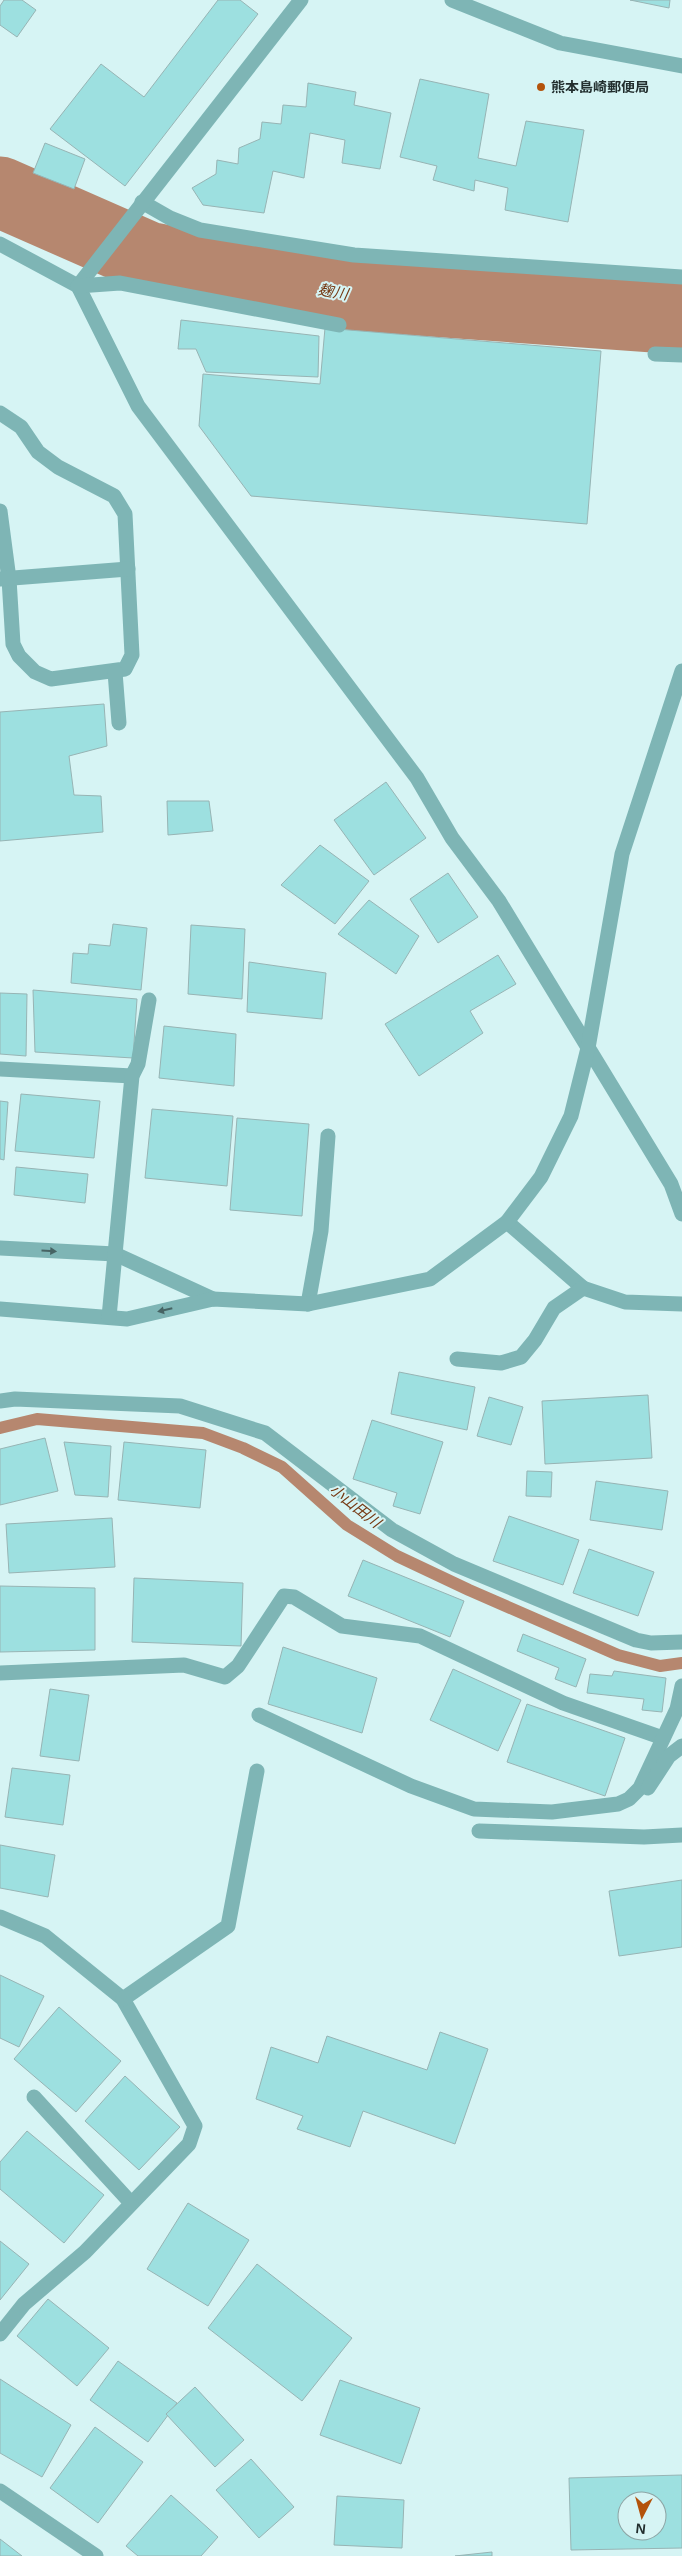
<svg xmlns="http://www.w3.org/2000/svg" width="682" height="2556" font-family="Arial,'Noto Sans JP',sans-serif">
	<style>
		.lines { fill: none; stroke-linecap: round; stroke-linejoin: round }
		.stream { stroke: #b6876f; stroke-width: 12 }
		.river { stroke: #b6876f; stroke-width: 71 }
		.building { fill: #9de0e0; stroke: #97b4b4; fill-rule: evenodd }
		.minor { stroke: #7eb5b5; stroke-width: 15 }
		.oneway { fill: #476464 }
		.poi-dot { fill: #b3530b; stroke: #d6f4f4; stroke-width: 2 }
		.labels { text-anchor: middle; stroke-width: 4; stroke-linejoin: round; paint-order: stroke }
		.poi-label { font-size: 14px; font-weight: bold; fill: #222e2e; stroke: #d6f4f4; text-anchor: start }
		.water-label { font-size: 15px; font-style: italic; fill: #753913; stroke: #d6f4f4 }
	</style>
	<rect width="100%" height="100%" fill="#d6f4f4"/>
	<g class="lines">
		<path class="stream" d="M0,1428L37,1419L203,1433L243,1448L282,1467L347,1525L397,1556L469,1590L618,1655L660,1666L682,1663"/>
		<path class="river" d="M0,192L148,257L347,295L682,319"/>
	</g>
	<g class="building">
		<path d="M4,0H22L36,10L17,37L0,25V6Z"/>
		<path d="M218,0H240L258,14L125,186L50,129L101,64L144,97Z"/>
		<path d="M630,0H670L669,8Z"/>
		<path d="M420,79L489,94L478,158L516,166L526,121L584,130L568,222L505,210L508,188L475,180L474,191L433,180L437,166L400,157Z"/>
		<path d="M308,83L356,92L354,105L391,113L380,169L342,163L345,140L310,133L304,178L273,171L264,213L203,205L192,188L216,174L217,160L238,164L239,148L260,139L262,122L281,124L283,105L306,107Z"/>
		<path d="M45,143L85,159L74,189L33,173Z"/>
		<path d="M181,320L319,336L318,377L206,372L196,349H178Z"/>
		<path d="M325,328L601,351L587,524L251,496L199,426L203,374L320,384Z"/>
		<path d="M104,704L107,746L69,756L74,795L101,796L103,832L0,841V712Z"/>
		<path d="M386,782L426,838L374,875L334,820Z"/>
		<path d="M167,801H209L213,831L168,835Z"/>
		<path d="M320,845L369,881L335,924L281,885Z"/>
		<path d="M448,873L478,917L438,943L410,899Z"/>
		<path d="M369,900L419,936L396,974L338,934Z"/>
		<path d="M113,924L147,928L141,990L71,983L73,953L88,954L89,944L110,946Z"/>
		<path d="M191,925L245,929L242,999L188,994Z"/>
		<path d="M498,955L516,984L470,1011L483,1033L419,1076L385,1024Z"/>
		<path d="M249,962L326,973L322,1019L247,1012Z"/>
		<path d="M33,990L137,999L133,1058L35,1052Z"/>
		<path d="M0,993L27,994L26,1056L0,1054Z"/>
		<path d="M164,1026L236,1034L234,1086L159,1078Z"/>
		<path d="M21,1094L100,1101L94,1158L15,1151Z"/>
		<path d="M0,1101L8,1102L4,1160L0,1159Z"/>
		<path d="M152,1109L233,1116L227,1186L145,1178Z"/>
		<path d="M237,1118L309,1124L302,1216L230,1210Z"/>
		<path d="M16,1167L88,1174L85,1203L14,1195Z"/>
		<path d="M399,1372L475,1387L467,1430L391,1414Z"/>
		<path d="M648,1395L652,1458L545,1464L542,1401Z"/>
		<path d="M489,1397L523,1407L511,1445L477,1436Z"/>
		<path d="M372,1420L443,1442L420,1514L393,1506L397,1493L353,1479Z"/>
		<path d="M45,1438L58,1491L0,1505V1449Z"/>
		<path d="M64,1442L111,1446L108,1497L75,1495Z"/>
		<path d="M124,1442L206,1450L200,1508L118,1500Z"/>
		<path d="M527,1471L552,1472L551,1497L526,1496Z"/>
		<path d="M596,1481L668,1491L662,1530L590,1520Z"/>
		<path d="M509,1516L579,1540L563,1585L493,1561Z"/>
		<path d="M112,1518L115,1567L9,1573L6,1524Z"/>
		<path d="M589,1549L654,1572L638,1616L573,1593Z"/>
		<path d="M363,1560L464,1601L450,1637L348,1596Z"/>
		<path d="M134,1578L243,1583L241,1646L132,1642Z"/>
		<path d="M0,1586L95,1588V1650L0,1652Z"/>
		<path d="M523,1634L586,1659L576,1687L555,1679L559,1668L517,1651Z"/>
		<path d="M283,1647L377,1678L362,1733L268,1704Z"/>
		<path d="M453,1669L521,1700L498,1751L430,1720Z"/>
		<path d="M614,1671L666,1678L662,1712L642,1710L644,1699L587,1693L590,1674L612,1676Z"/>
		<path d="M50,1689L89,1695L79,1761L40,1756Z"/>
		<path d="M527,1704L625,1738L605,1796L507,1762Z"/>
		<path d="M12,1768L70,1775L63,1825L5,1817Z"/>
		<path d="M0,1845L55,1855L48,1897L0,1888Z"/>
		<path d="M682,1880V1947L619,1956L609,1891Z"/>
		<path d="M0,1975L44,1996L19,2047L0,2038Z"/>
		<path d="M59,2007L121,2061L76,2112L14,2059Z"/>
		<path d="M440,2032L488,2049L455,2144L363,2111L350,2147L297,2129L303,2116L256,2099L271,2047L318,2063L327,2036L427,2070Z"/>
		<path d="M125,2076L180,2127L139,2170L85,2121Z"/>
		<path d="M27,2131L104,2195L64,2243L0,2189V2162Z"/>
		<path d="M188,2203L249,2240L208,2306L147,2269Z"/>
		<path d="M0,2241L29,2264L0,2300Z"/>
		<path d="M257,2264L352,2338L302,2401L208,2328Z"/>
		<path d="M48,2299L109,2348L77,2386L17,2336Z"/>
		<path d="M118,2361L177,2403L148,2442L90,2400Z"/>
		<path d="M0,2379L71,2425L42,2477L0,2453Z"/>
		<path d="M340,2380L420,2408L401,2464L320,2435Z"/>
		<path d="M195,2387L244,2440L215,2467L166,2414Z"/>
		<path d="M95,2427L143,2462L98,2523L50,2488Z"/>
		<path d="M251,2459L294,2507L259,2538L216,2490Z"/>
		<path d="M682,2475V2548L571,2550L569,2478ZM627,2501H657V2531H627Z"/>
		<path d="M171,2495L218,2537L201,2556H138L126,2546Z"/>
		<path d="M337,2496L404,2500L402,2548L334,2545Z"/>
		<path d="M0,2539L22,2556H0Z"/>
		<path d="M492,2552V2556H455Z"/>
	</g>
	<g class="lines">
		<g class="minor">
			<path d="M452,0L560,43L682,66"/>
			<path d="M142,202L170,218L200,230L354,255L682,277"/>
			<path d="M0,244L78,286L138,406L417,778L452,838L499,901L671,1184L682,1214"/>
			<path d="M78,286L301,0"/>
			<path d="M78,286L120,283L339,325"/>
			<path d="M655,354L682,355"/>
			<path d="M0,413L21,427L38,452L58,467L114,496L125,514L132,655L125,669L51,679L35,672L19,656L13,644L9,579L0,511"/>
			<path d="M0,579L128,569"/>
			<path d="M115,672L119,723"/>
			<path d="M0,1069L132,1076"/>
			<path d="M507,1222L583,1288L625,1302L682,1304"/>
			<path d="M0,1248L115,1254L213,1299"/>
			<path d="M308,1304L321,1231L328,1136"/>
			<path d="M0,1309L127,1319L213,1299L308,1304L430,1279L507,1222L541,1177L571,1116L588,1048L622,854L682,671"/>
			<path d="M109,1317L132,1076L138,1064L149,1000"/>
			<path d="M457,1359L501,1363L521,1357L535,1340L554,1308L583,1288"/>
			<path d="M0,1401L15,1399L180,1406L265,1433L392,1530L454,1564L636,1640L651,1643L682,1642"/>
			<path d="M0,1673L184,1665L225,1677L238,1666L284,1596L294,1597L342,1626L420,1636L563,1703L663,1738"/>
			<path d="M259,1715L411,1786L474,1809L552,1812L618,1804L629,1799L640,1788L677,1709L682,1686"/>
			<path d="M648,1788L669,1756L682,1746"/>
			<path d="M479,1831L644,1837L682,1835"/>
			<path d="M0,1917L45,1936L123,1999L195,2126L189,2144L85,2252L24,2304L0,2334"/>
			<path d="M123,1999L228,1926L257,1771"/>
			<path d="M34,2097L131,2203"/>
			<path d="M0,2491L96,2556"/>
		</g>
	</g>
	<defs><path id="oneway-solid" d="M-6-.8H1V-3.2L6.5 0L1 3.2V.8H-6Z" transform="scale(1.25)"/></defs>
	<g class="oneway">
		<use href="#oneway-solid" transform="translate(49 1251) rotate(3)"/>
		<use href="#oneway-solid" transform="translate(165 1310) rotate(167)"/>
	</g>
	<circle class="poi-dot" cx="541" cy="87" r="5"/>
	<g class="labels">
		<g class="poi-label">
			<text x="551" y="92">熊本島崎郵便局</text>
		</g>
		<g class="water-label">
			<text transform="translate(333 292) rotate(10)" y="5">麹川</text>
			<text transform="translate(355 1506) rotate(38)" y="5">小山田川</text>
		</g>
	</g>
	<g transform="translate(642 2516) rotate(186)"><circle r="24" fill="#d6f4f4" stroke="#8ea5a5"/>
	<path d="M0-4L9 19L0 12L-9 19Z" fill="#b3530b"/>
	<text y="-8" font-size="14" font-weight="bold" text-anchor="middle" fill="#222e2e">N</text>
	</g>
</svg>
